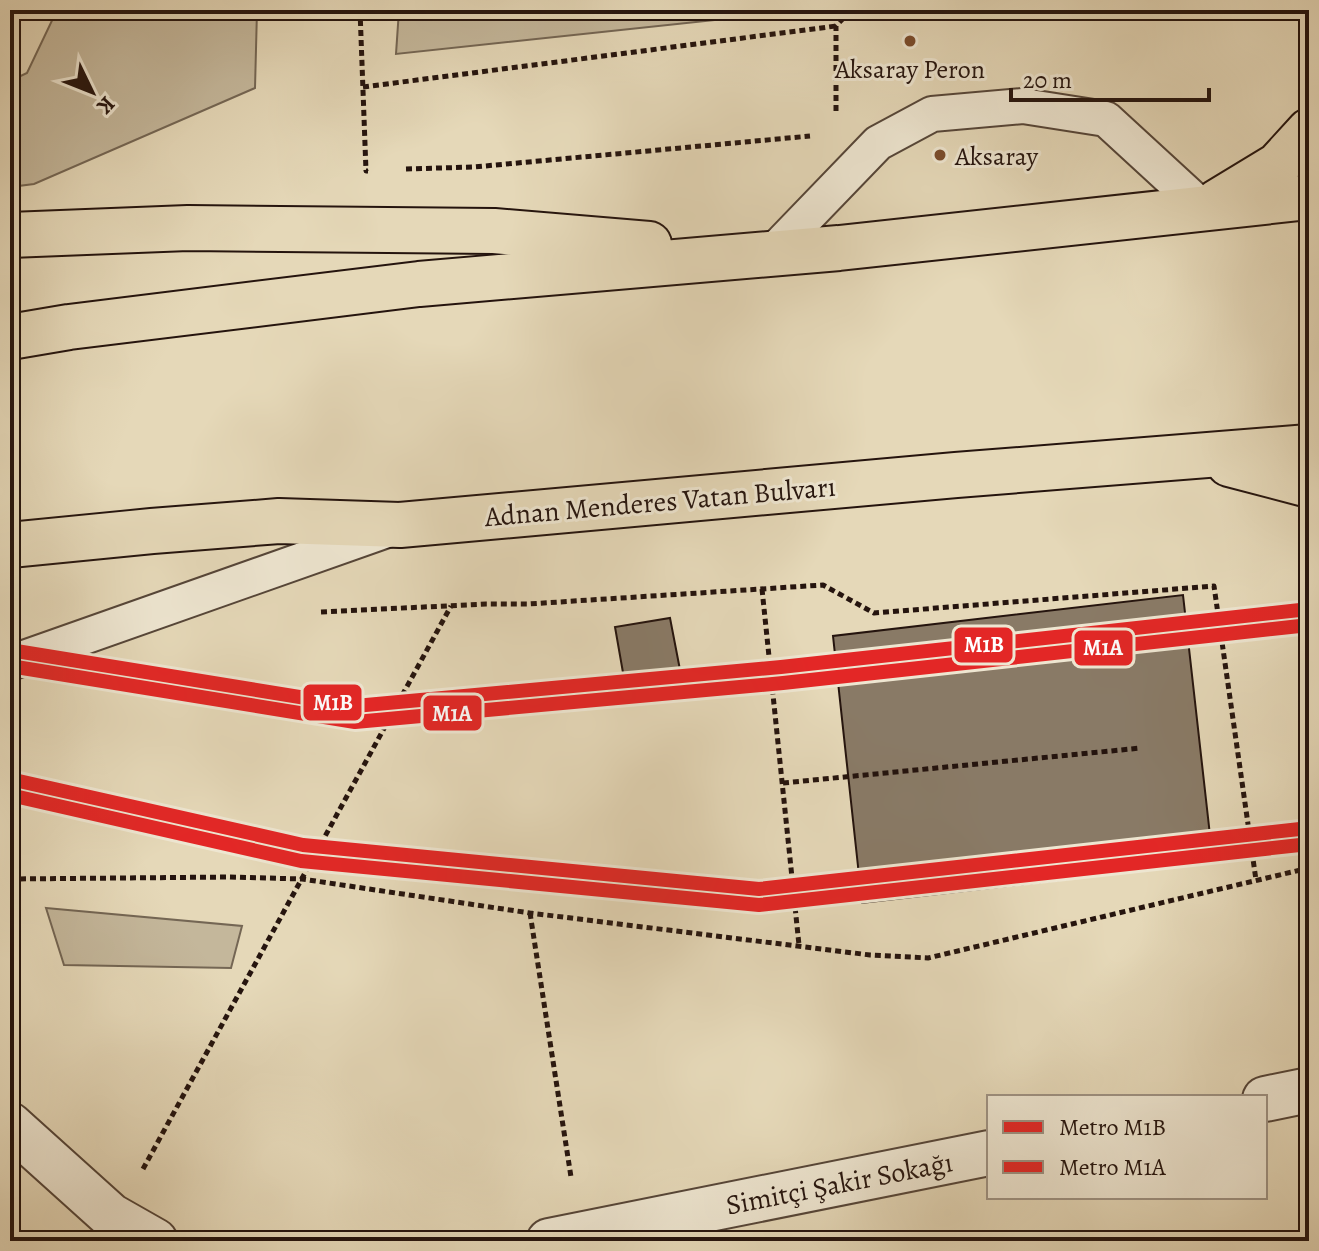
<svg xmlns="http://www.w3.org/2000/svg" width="1319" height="1251" font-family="Alegreya,serif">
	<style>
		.green { fill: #c4b79b; stroke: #746654; stroke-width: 2 }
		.building { fill: #897a66; stroke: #25140e; stroke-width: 2 }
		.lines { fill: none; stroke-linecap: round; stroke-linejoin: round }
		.lane-casing { stroke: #554538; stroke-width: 38 }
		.street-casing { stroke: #554538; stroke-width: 48 }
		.primary-casing { stroke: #25140e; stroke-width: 48 }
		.path { stroke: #25140e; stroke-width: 5; stroke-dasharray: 6 4; stroke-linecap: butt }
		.lane { stroke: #eee6d1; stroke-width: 34 }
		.street { stroke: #eee6d1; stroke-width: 44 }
		.primary { stroke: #e5d8b8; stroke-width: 44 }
		.metro-1-casing { stroke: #eee6d1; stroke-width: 20 }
		.metro-2-casing { stroke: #eee6d1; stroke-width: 20 }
		.metro-1 { stroke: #e32726; stroke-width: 14 }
		.metro-2 { stroke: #e32726; stroke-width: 14 }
		.bus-dot { fill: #7a4b2a; stroke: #eee6d1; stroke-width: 3 }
		.labels { text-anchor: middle; stroke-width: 6; stroke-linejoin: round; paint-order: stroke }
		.bus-label { font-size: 26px; fill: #25140e; stroke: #eee6d1 }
		.street-label { font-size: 28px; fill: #25140e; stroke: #eee6d1 }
		.line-badge { stroke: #eee6d1; stroke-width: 3 }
		.badge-label { font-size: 22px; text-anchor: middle; font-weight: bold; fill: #fff }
	</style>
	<rect width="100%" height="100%" fill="#e5d8b8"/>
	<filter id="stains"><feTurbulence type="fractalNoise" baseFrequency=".0025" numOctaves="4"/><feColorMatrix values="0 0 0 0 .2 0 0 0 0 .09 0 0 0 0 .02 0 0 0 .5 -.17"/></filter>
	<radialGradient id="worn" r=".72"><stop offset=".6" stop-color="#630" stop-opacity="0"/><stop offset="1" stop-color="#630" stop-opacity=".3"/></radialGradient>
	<g class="green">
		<path d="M57,10H257L255,88L34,184L10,187V81L27,73Z"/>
		<path d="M399,10H808L396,54Z"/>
		<path d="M46,908L242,926L231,968L64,965Z"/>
	</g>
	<g class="building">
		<path d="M1183,595L1213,862L862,903L833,636Z"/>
		<path d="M670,618L681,675L625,684L615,627Z"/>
	</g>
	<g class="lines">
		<defs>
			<g id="lane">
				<path d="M771,254L878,143L932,114L1023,106L1106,119L1205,210"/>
				<path d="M10,663L387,530"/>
			</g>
			<g id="street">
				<path d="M1265,1099L1309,1090"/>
				<path d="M10,1125L111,1216L155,1241"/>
				<path d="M549,1241L989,1153"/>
			</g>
			<g id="primary">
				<path d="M1217,202L1278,165L1309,131"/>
				<path d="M10,235L188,228L494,231L649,244"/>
				<path d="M10,337L69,327L419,284L839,248L1309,197"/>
				<path d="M1229,464L1309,485"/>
				<path d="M10,545L152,531L279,521L400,525L956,475L1309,447"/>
			</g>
		</defs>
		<use href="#lane" class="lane-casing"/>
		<use href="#street" class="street-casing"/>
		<use href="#primary" class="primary-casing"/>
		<g class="path">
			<path d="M360,10L366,171H368"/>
			<path d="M363,87L836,26"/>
			<path d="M836,111V26L851,10"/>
			<path d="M406,169L474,167L810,136"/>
			<path d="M762,589L799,945"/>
			<path d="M321,612L486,604H528L823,585L874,613L1214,586L1256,880"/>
			<path d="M783,783L1141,748"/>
			<path d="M10,879L230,877L302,879L530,913L870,955L928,958L1309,868"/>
			<path d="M530,913L571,1177"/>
			<path d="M143,1169L451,606"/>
		</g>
		<use href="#lane" class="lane"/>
		<use href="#street" class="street"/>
		<use href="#primary" class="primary"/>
		<defs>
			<g id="metro-1">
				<path d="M10,650L355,706L781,667L1309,609"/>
				<path d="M10,779L303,845L759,889L1309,828"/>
			</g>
			<g id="metro-2">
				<path d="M10,666L355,722L783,683L1309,625"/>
				<path d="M10,795L301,861L759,905L1309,844"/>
			</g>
		</defs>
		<use href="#metro-1" class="metro-1-casing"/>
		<use href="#metro-2" class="metro-2-casing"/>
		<use href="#metro-1" class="metro-1"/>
		<use href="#metro-2" class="metro-2"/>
	</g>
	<g class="bus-dot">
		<circle cx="910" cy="41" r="7"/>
		<circle cx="940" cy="155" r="7"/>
	</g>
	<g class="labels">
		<g class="bus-label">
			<text x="910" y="78">Aksaray Peron</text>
			<text x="955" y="165" text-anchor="start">Aksaray</text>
		</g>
		<g class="street-label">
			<text transform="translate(660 501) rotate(-5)" y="10">Adnan Menderes Vatan Bulvarı</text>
			<text transform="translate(839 1183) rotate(-11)" y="10">Simitçi Şakir Sokağı</text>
		</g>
	</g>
	<g class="line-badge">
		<rect x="953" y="626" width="61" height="38" rx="8" fill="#e32726"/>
		<rect x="1073" y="629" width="61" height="38" rx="8" fill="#e32726"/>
		<rect x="302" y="683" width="61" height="39" rx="8" fill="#e32726"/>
		<rect x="422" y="694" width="61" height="38" rx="8" fill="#e32726"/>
	</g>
	<g class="badge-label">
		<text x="984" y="652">M1B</text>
		<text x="1103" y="655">M1A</text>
		<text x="333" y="710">M1B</text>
		<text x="452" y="721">M1A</text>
	</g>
	<rect width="1319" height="1251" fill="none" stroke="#e5d8b8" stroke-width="40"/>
	<rect x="12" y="12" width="1295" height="1227" fill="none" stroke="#25140e" stroke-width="4"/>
	<rect x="20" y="20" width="1279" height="1211" fill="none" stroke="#25140e" stroke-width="2"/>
	<rect x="987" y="1095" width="280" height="104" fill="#eee6d1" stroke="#9e9283" stroke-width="2"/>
	<rect x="1003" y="1121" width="40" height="12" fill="#e32726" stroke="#9e9283" stroke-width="2"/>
	<text x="1059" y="1135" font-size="24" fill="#25140e">Metro M1B</text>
	<rect x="1003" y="1161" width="40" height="12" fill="#e32726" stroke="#9e9283" stroke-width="2"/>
	<text x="1059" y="1175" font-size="24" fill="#25140e">Metro M1A</text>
	<g transform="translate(92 92) rotate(133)" stroke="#eee6d1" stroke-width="6" paint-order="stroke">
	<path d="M0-6L14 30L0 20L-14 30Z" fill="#25140e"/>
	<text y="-12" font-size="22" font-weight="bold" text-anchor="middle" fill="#25140e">K</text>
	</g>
	<path d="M1011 88v12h198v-12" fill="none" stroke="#25140e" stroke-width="4"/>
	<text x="1023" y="88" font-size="24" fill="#25140e" stroke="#eee6d1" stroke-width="6" paint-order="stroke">20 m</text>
	<rect width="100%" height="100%" filter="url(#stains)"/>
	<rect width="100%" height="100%" fill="url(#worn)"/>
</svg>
